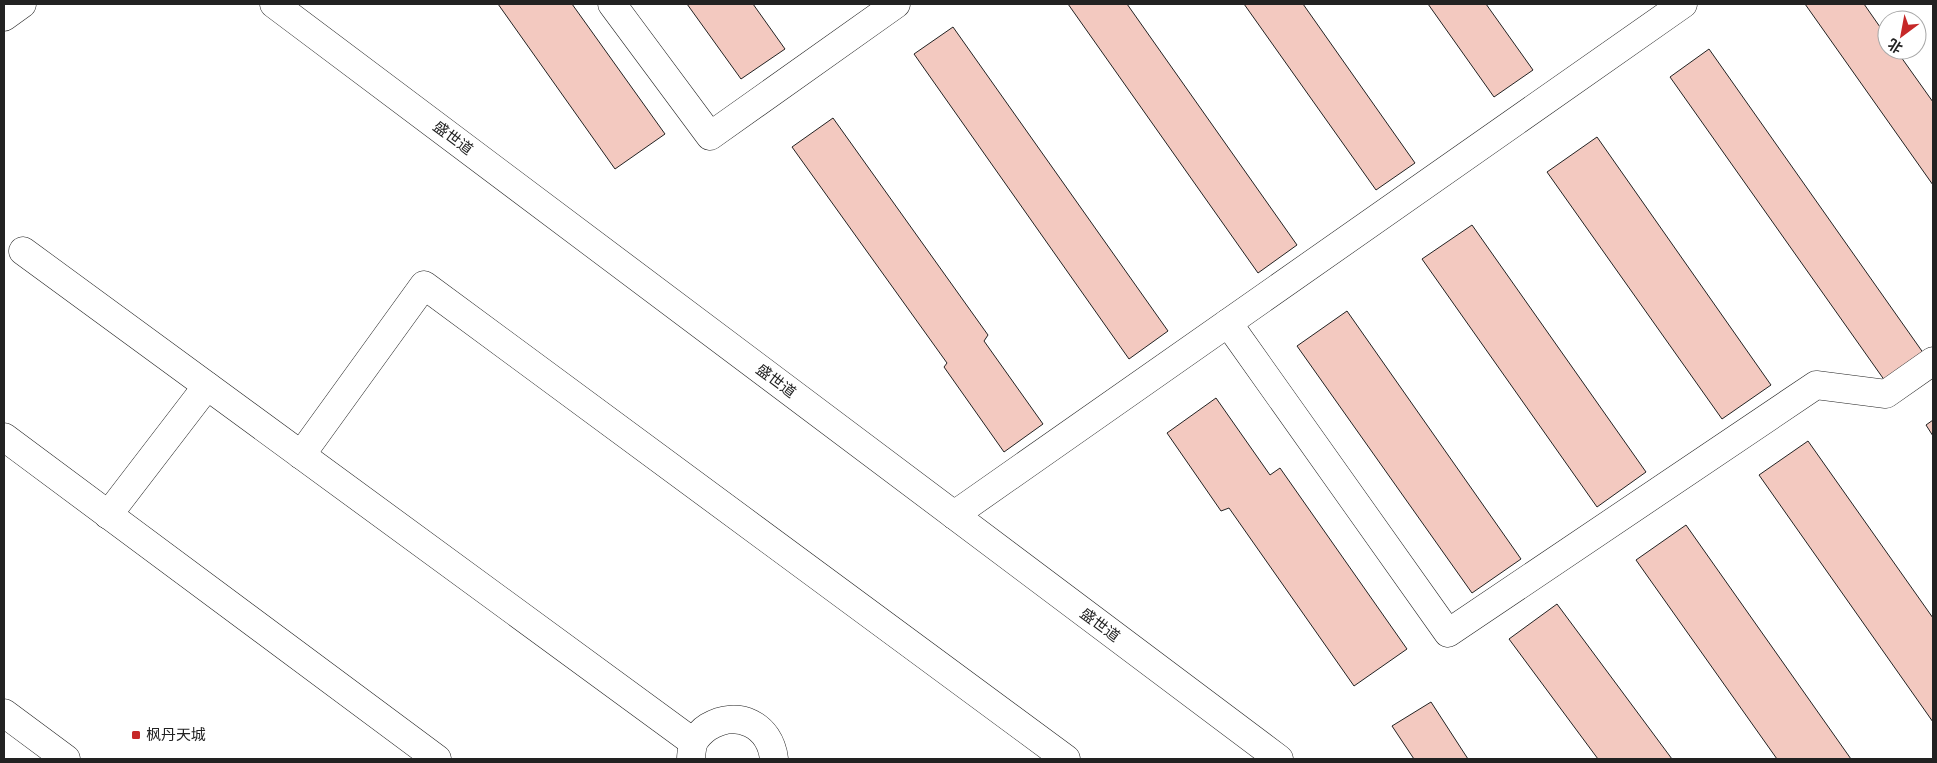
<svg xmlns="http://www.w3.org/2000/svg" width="1937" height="763" font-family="'Asap Condensed','Noto Sans SC',sans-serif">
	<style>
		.building { fill: #f3c9c0; stroke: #222 }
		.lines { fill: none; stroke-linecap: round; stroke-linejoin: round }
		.minor-casing { stroke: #222; stroke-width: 29 }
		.major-casing { stroke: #222; stroke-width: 29 }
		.minor { stroke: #fff; stroke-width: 28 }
		.major { stroke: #fff; stroke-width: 28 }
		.poi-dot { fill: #c62828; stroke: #fff; stroke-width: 2 }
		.labels { text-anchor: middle; stroke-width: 4; stroke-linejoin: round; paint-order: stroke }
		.street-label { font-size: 15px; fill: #222; stroke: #fff }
		.poi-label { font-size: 15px; fill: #222; stroke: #fff; text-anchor: start }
	</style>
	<rect width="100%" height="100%" fill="#fff"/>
	<g class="building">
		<path d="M498,4H572L665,134L615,169Z"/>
		<path d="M687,4H753L785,49L741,79Z"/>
		<path d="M1068,4H1127L1297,245L1258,273Z"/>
		<path d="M1244,4H1303L1415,163L1376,190Z"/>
		<path d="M1428,4H1486L1533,70L1494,97Z"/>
		<path d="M1805,4H1864L1887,37V50H1896L1933,102V185Z"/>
		<path d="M953,27L1168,331L1129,359L914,54Z"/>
		<path d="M1709,49L1924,354L1885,381L1670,77Z"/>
		<path d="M833,118L988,335L984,341L1043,424L1004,452L944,367L947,363L792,147Z"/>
		<path d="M1597,137L1771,385L1722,419L1547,172Z"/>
		<path d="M1472,225L1646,472L1597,507L1422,259Z"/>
		<path d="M1347,311L1521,559L1472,593L1297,346Z"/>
		<path d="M1216,398L1270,475L1280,468L1407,649L1354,686L1229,508L1221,511L1167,433Z"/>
		<path d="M1933,420V436L1926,425Z"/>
		<path d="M1808,441L1933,618V722L1759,475Z"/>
		<path d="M1686,525L1851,759H1777L1636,560Z"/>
		<path d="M1557,604L1672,759H1598L1509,639Z"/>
		<path d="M1431,702L1468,759H1414L1392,726Z"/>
	</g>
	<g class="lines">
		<defs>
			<g id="minor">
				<path d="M274,4L1279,759"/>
				<path d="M612,4L710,136L896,4"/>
				<path d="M4,17L22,4"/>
				<path d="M23,251L693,742"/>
				<path d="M1228,323L1448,633L1816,385L1886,394L1933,361"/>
				<path d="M4,437L437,759"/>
				<path d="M301,455L424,285L1066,759"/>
				<path d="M108,515L207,386"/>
				<path d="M954,515L1683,4"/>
				<path d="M691,759C691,754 692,749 693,744C695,738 703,730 708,727C738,709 770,725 774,759"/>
			</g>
			<path id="major" d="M4,713L66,759"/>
		</defs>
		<use href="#minor" class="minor-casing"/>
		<use href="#major" class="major-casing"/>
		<use href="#minor" class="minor"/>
		<use href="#major" class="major"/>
	</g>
	<rect class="poi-dot" x="131" y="730" width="10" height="10" rx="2.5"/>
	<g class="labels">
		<g class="street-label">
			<text transform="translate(453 138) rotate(37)" y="5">盛世道</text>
			<text transform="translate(776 381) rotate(37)" y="5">盛世道</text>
			<text transform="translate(1100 625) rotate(37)" y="5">盛世道</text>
		</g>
		<g class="poi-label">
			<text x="146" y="740">枫丹天城</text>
		</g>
	</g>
	<rect width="1937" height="763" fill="none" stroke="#222222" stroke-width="10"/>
	<g transform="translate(1902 35) rotate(212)"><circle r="24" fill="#ffffff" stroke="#a7a7a7"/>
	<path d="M0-4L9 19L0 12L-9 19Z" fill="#c62828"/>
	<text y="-8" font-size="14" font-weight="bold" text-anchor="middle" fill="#222222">北</text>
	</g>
</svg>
